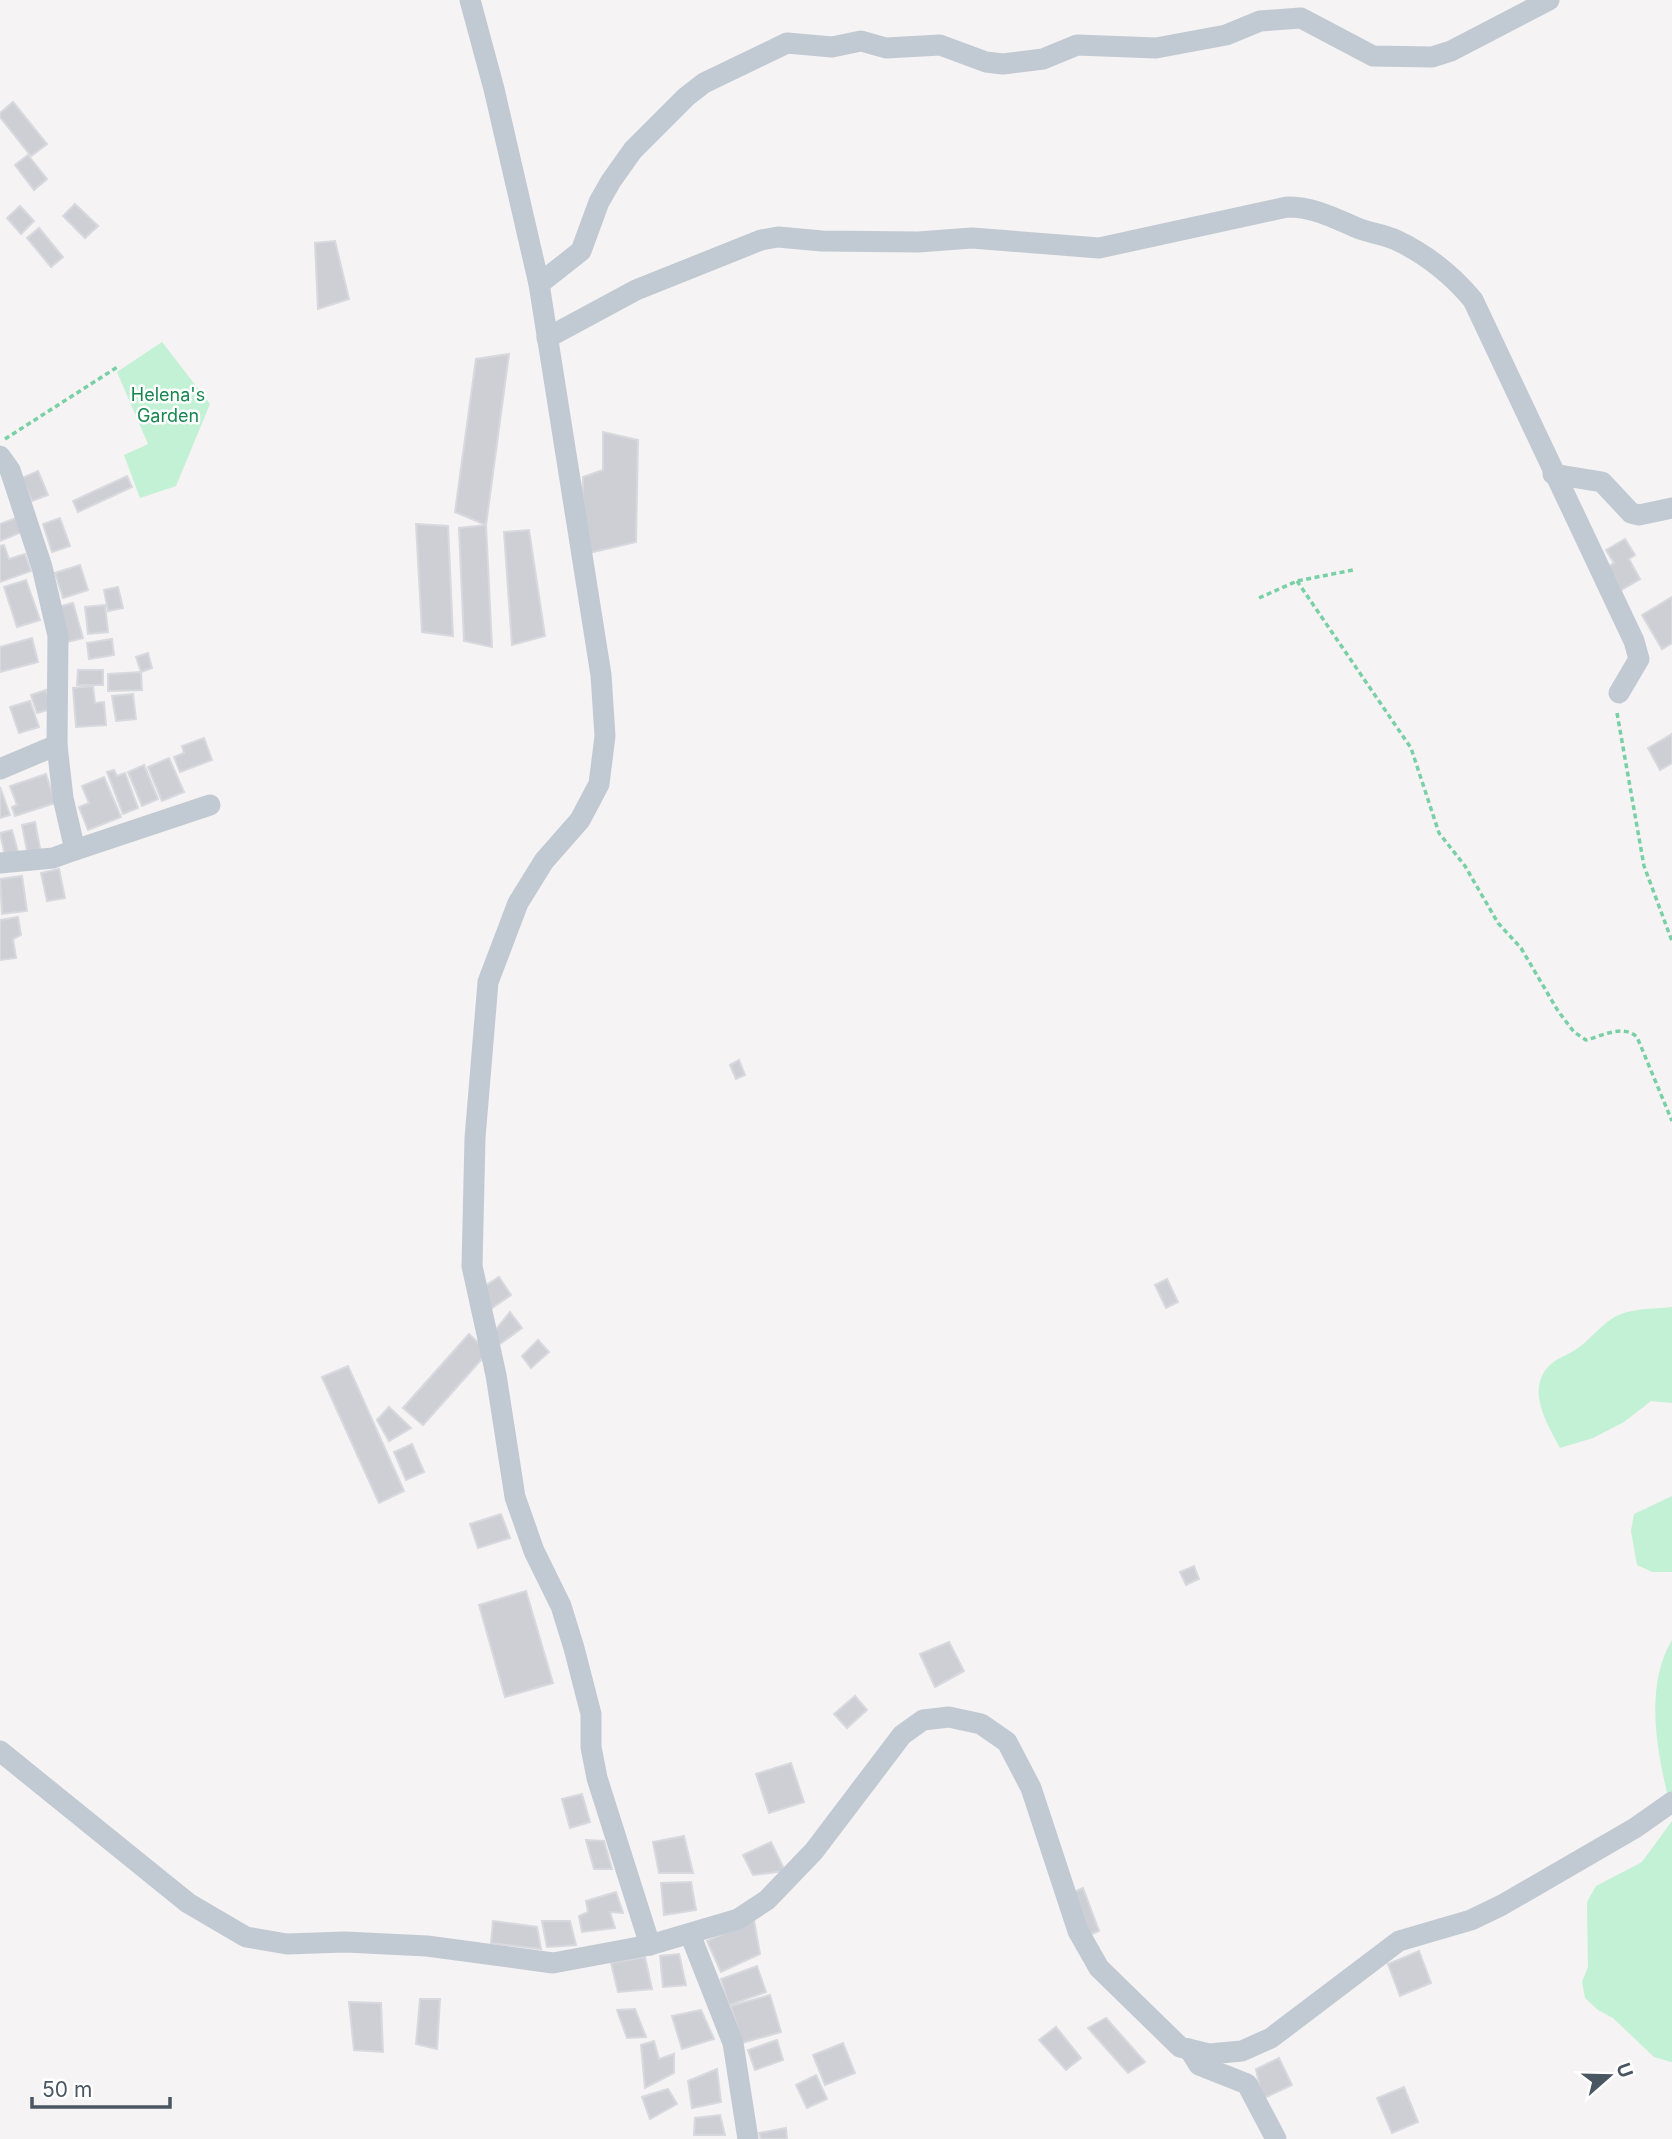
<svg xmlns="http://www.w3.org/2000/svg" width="1672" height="2139" font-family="Inter,sans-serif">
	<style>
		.green { fill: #c3f1d5 }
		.building { fill: #cdcfd5; stroke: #d7d9de; stroke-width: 2 }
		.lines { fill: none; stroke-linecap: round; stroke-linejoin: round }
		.path { stroke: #7ad0a6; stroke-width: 3.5; stroke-dasharray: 5 3.5; stroke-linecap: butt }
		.minor { stroke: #c1cad2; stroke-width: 21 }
		.labels { text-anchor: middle; stroke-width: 5; stroke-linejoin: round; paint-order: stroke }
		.park-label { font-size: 18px; fill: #17864f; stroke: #fff }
	</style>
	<rect width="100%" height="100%" fill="#f5f3f3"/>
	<g class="green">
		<path d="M162,342L210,404L176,486L140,498L124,455L148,444L117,372Z"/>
		<path d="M1672,1307V1403L1651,1401L1624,1422L1593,1438L1560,1448C1548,1425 1526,1391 1548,1367C1556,1358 1566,1356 1575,1350C1589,1341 1599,1327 1613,1318C1629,1308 1653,1309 1672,1307Z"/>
		<path d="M1672,1496V1572H1652L1637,1565L1631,1531L1634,1514Z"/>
		<path d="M1672,1640V1813C1659,1761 1642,1690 1672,1640Z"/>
		<path d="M1672,1821V2062H1671L1654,2057L1613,2018L1598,2010L1585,1998L1582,1982L1588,1967L1587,1902L1596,1886L1642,1862Z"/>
	</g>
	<g class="building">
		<path d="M13,102L47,144L31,156L0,117V113Z"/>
		<path d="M28,155L47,179L34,190L15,165Z"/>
		<path d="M75,204L98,226L85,238L63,216Z"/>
		<path d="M20,206L34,221L21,234L7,218Z"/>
		<path d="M39,228L63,257L51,267L27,238Z"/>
		<path d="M335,241L349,299L318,309L315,243Z"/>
		<path d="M509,354L486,525L455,512L476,359Z"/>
		<path d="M603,432L638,440L636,542L581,555L583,477L603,470Z"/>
		<path d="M38,471L48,495L32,501L22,478Z"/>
		<path d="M127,476L132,487L78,512L73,501Z"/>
		<path d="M16,518L22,532L0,541V524Z"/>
		<path d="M60,518L70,546L52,552L43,524Z"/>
		<path d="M416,524L448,526L453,636L422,632Z"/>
		<path d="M486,525L492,647L464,641L459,528Z"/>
		<path d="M529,530L545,636L512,645L504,532Z"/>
		<path d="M1625,539L1635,555L1629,559L1640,579L1621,590L1609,566L1614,563L1606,550Z"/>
		<path d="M4,545L9,559L25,554L31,571L0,582V546Z"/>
		<path d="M80,565L88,590L63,598L55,573Z"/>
		<path d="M26,580L40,620L17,627L4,587Z"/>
		<path d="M118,587L123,608L108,611L104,590Z"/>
		<path d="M1672,597V643L1662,649L1642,615Z"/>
		<path d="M73,603L83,638L67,642L58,607Z"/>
		<path d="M105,605L108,632L88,634L85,607Z"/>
		<path d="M32,638L38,662L0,672V647Z"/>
		<path d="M112,639L114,655L89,659L87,643Z"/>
		<path d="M148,653L152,668L141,672L136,657Z"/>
		<path d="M78,670H103V685H77Z"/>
		<path d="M141,672L142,690L108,691V674Z"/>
		<path d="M93,686L95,703L104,702L106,725L76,727L73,688Z"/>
		<path d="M46,690L51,709L37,713L31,695Z"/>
		<path d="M133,694L136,719L116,721L112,696Z"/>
		<path d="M30,701L39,727L19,733L10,707Z"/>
		<path d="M1672,734V763L1660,770L1648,748Z"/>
		<path d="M204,738L212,760L180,772L174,757L184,753L182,746Z"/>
		<path d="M169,758L184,792L162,801L148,767Z"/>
		<path d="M144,765L158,799L142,806L128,772Z"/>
		<path d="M114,770L117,776L125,773L138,808L123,814L107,772Z"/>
		<path d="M46,774L55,803L15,816L12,807L17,805L10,786Z"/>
		<path d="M104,777L121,817L88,830L79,807L89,803L82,786Z"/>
		<path d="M0,787L10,815L0,818Z"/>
		<path d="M35,822L41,853L28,856L22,825Z"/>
		<path d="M12,830L18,852L5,856L0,833Z"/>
		<path d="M59,869L65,898L47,901L41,873Z"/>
		<path d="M22,876L27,911L2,914L0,879Z"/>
		<path d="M18,917L21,935L13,939L16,958L0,960V920Z"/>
		<path d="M739,1060L745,1075L736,1079L730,1065Z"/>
		<path d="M499,1277L511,1295L492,1308L479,1290Z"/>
		<path d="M1167,1279L1178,1302L1166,1308L1155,1285Z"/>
		<path d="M510,1312L522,1328L500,1344L492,1334Z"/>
		<path d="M469,1334L488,1352L423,1425L403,1408Z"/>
		<path d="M538,1340L549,1352L531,1368L522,1356Z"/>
		<path d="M348,1366L404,1491L379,1503L322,1377Z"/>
		<path d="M389,1407L411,1428L389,1441L377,1420Z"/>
		<path d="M412,1444L424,1472L406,1480L394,1452Z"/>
		<path d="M501,1514L510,1538L478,1548L470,1524Z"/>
		<path d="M1194,1566L1199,1579L1186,1585L1180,1572Z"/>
		<path d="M526,1591L553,1683L505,1697L479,1605Z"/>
		<path d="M949,1642L964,1671L935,1687L920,1654Z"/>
		<path d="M855,1696L867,1710L847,1728L834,1714Z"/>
		<path d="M791,1763L804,1802L769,1813L756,1774Z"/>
		<path d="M582,1794L590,1822L570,1828L562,1799Z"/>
		<path d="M684,1836L693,1873H659L653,1842Z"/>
		<path d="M586,1840L604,1841L612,1869H594Z"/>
		<path d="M771,1842L785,1871L753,1875L743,1855Z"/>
		<path d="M691,1882L696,1910L664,1915L661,1883Z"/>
		<path d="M1083,1888L1099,1931L1087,1936L1071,1893Z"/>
		<path d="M616,1892L623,1913L610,1912L615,1928L582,1932L579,1916L588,1912L586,1901Z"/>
		<path d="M754,1920L760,1954L721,1972L707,1941Z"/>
		<path d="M493,1921L537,1927L541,1949L491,1943Z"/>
		<path d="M542,1921H570L576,1945L547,1947Z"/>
		<path d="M1419,1951L1431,1983L1400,1996L1388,1964Z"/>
		<path d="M679,1954L686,1985L663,1987L660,1956Z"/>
		<path d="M645,1957L652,1989L618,1992L611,1963Z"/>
		<path d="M757,1966L766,1992L729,2005L721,1979Z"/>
		<path d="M770,1995L781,2032L742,2043L731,2006Z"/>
		<path d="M420,1999H440L437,2049L416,2044Z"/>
		<path d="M349,2002L381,2003L383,2052L354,2050Z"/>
		<path d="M635,2009L646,2037L627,2038L617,2010Z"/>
		<path d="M701,2010L714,2039L682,2049L672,2016Z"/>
		<path d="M1106,2018L1145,2062L1128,2073L1088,2028Z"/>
		<path d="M1056,2027L1081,2058L1066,2070L1039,2040Z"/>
		<path d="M777,2040L783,2060L755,2070L748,2050Z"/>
		<path d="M654,2041L659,2059L674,2054V2073L645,2088L641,2045Z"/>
		<path d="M843,2043L855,2073L825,2085L813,2055Z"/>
		<path d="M1279,2058L1292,2085L1262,2099L1256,2069Z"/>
		<path d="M717,2069L721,2102L692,2108L688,2081Z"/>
		<path d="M816,2075L827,2099L807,2108L796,2085Z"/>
		<path d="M1404,2087L1418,2122L1392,2133L1377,2098Z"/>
		<path d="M668,2089L677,2104L650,2119L642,2097Z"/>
		<path d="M720,2115L725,2135H694L695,2118Z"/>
		<path d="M786,2128L787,2139H761L759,2133Z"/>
	</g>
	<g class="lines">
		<g class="path">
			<path d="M5,439L119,366"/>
			<path d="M1297,581L1411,748L1439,833L1465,866L1498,923L1521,948L1558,1011L1574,1032L1586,1040C1602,1036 1623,1024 1637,1037L1672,1121"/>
			<path d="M1259,598L1297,581L1353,570"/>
			<path d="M1617,713L1644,866L1672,941"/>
		</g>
		<g class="minor">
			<path d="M470,0L494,89L539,284L601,675L605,736L599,784L580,820L544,861L518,903L488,982L475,1138L472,1266L496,1375L515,1497L534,1551L561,1606L574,1648L591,1714V1747L597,1778L650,1945"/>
			<path d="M539,284L581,251L599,202L611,181L633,150L686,97L704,83L787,43L832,47L861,41L886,48L940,45L986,62L1003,64L1043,59L1077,45L1156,48L1226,35L1260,21L1301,18L1373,56L1432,57L1451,51L1549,0"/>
			<path d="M547,338L636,290L761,240L778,237L822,241L918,242L972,238L1099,248L1287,207C1313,207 1332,217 1355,227C1368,233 1383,234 1396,240C1426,254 1452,275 1473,300L1634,641L1639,659L1619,693"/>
			<path d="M0,456L10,470L42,567L58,636L57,745L63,798L75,850L53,858L0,863"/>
			<path d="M1553,474L1602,482L1631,513L1639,515L1672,508"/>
			<path d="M0,769L57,745"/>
			<path d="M75,850L210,805"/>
			<path d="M0,1751L188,1903L246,1937L287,1944L345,1942L427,1946L553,1963L650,1945L738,1919L767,1900L814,1851L902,1735L923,1720L949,1717L981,1724L1007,1742L1031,1788L1078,1931L1099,1968L1180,2047L1209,2054L1242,2051L1271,2038L1399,1941L1471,1920L1502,1905L1635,1828L1672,1802"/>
			<path d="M690,1934L733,2043L748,2139"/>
			<path d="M1189,2049L1199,2065L1247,2084L1276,2139"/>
		</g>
	</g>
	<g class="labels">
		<g class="park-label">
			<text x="168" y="401">Helena's<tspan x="168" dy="21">Garden</tspan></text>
		</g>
	</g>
	<g transform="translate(1609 2076) rotate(70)" stroke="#ffffff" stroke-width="5" paint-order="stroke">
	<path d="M0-5L12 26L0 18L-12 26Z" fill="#4a5661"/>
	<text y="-10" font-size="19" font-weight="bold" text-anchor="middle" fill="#4a5661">U</text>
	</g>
	<path d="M32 2097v10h138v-10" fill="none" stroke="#4a5661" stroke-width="3.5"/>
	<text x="42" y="2097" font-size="21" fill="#4a5661" stroke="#ffffff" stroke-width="5" paint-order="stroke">50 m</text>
</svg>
